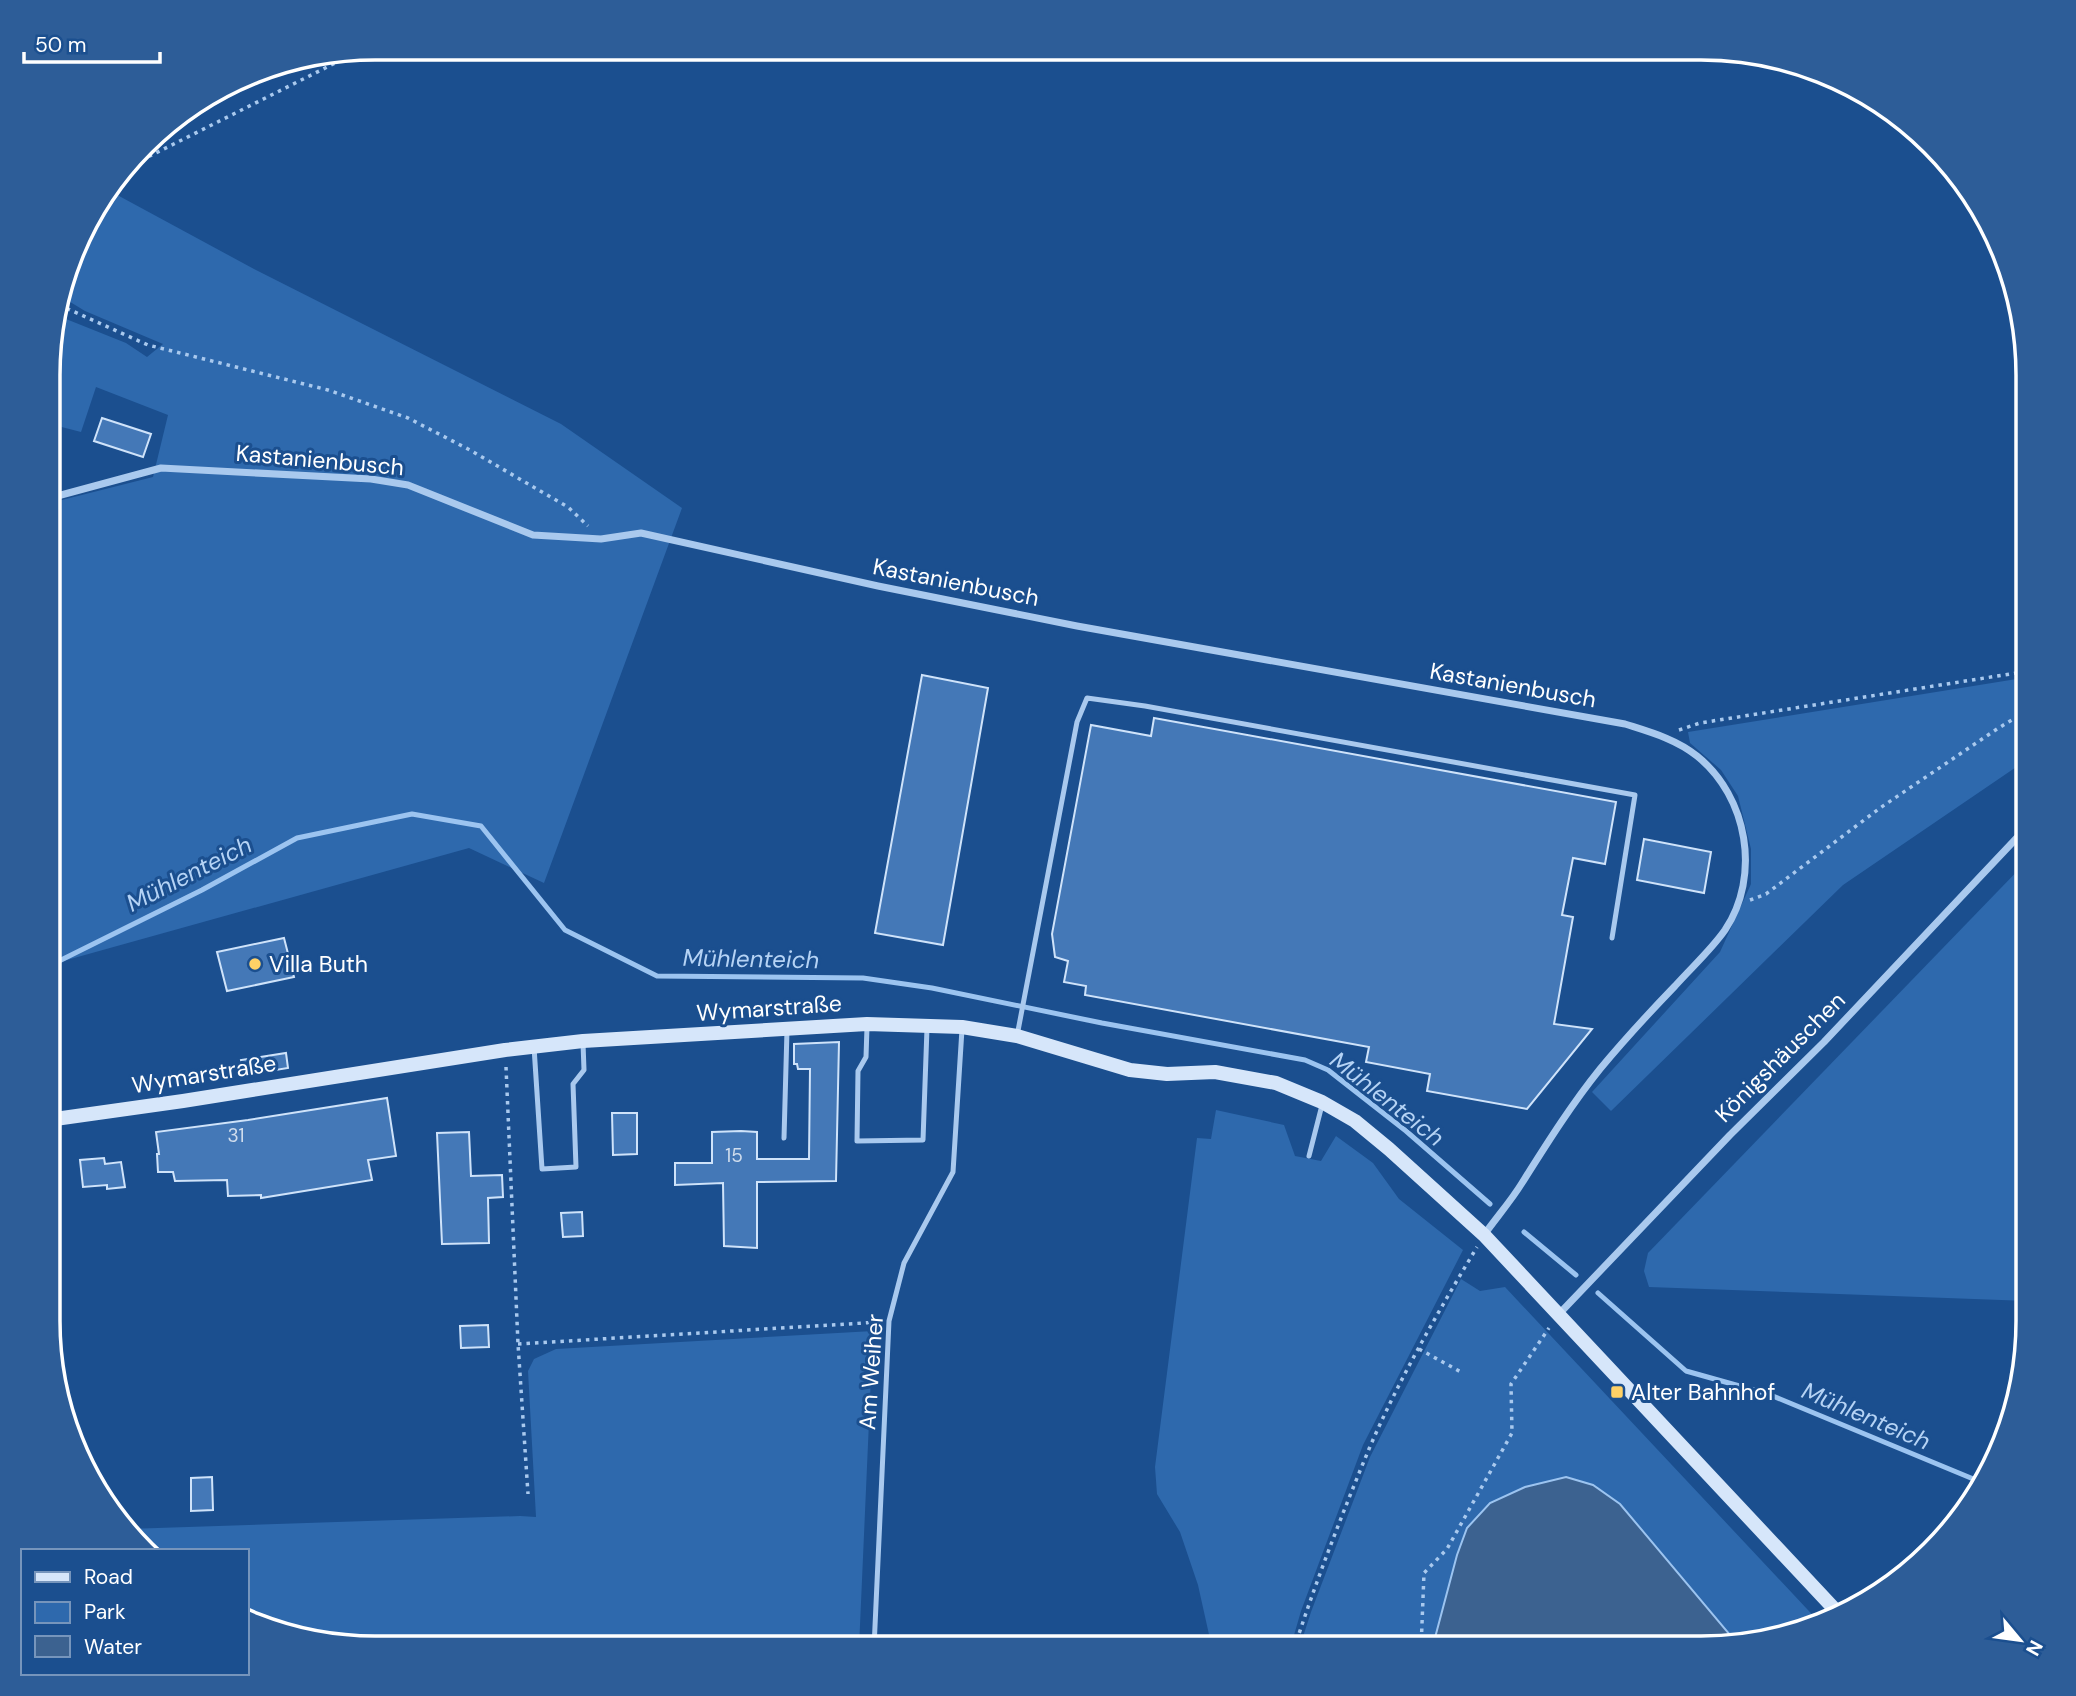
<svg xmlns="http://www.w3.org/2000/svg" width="2076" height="1696" font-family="'DM Sans',sans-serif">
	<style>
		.green { fill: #2e69ad }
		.water { fill: #3c6290; stroke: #9cc4f0; stroke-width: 2 }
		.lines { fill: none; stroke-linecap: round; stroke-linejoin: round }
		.stream { stroke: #9cc4f0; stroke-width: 5 }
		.building { fill: #4478b7; stroke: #cfe3fa; stroke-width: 2 }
		.path { stroke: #a9c9ee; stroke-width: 3.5; stroke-dasharray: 3.5 5; stroke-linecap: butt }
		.lane { stroke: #a9c9ee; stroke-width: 5 }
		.street { stroke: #a9c9ee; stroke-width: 7 }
		.secondary { stroke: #d6e6fa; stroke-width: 14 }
		.poi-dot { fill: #ffd166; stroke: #1b4f8f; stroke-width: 2.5 }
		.labels { text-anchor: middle; stroke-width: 6; stroke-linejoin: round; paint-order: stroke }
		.number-label { font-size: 19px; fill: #d0dded }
		.street-label { font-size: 23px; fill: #fff; stroke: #1b4f8f }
		.poi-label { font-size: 23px; fill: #fff; stroke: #1b4f8f; text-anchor: start }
		.water-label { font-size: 24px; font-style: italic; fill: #b5d3f5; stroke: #1b4f8f }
		.rim { fill: none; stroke: #fff; stroke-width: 3.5 }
	</style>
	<rect width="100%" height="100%" fill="#1b4f8f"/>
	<g class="green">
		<path d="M108,190L254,269L561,424L682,508L544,883L469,848L49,965L50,503L153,477L168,415L96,387L81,432L50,424V332L56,315L126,343L147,357L163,344L85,311L62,297L91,211Z"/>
		<path d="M2029,677L2028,759L1843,885L1611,1111L1592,1092L1720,952L1751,884V849L1738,796L1721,770L1690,743L1688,732Z"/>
		<path d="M2028,860V1301L1649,1287L1644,1271L1648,1253Z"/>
		<path d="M1216,1110L1284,1125L1295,1156L1321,1161L1336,1136L1373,1163L1399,1199L1463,1250L1363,1445L1301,1611L1290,1649H1211L1210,1639L1198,1585L1180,1532L1157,1494L1155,1467L1197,1138L1211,1139Z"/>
		<path d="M1461,1279L1480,1291L1505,1287L1822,1625L1736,1642L1620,1504L1525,1487L1490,1503L1467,1528L1457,1555L1432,1649H1299L1311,1612L1370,1457Z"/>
		<path d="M873,1331L859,1648H354L247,1622V1551H142L127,1529L520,1516L536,1517L528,1371L534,1359L556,1349Z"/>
	</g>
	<path class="water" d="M1566,1477L1593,1485L1620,1504L1736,1642L1701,1649H1432L1457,1555L1467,1528L1490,1503L1525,1487Z"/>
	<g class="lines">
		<g class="stream">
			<path d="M49,966L202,890L297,838L412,814L481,826L565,930L657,976L863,978L932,988L1102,1023L1305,1060L1328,1070L1406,1131L1490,1204"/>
			<path d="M1524,1232L1576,1275"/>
			<path d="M1598,1293L1686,1371L1768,1394L1983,1483"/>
		</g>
	</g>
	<g class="building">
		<path d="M102,418L151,434L143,457L94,441Z"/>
		<path d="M922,675L988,688L943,945L875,933Z"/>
		<path d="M1154,718L1616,802L1605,864L1573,858L1562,915L1573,917L1554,1024L1592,1029L1527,1109L1427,1091L1430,1074L1366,1062L1369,1047L1085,995L1086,986L1064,982L1068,961L1055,957L1052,934L1091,725L1151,736Z"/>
		<path d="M1644,839L1711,852L1704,893L1637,880Z"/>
		<path d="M284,938L294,977L227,991L217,952Z"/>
		<path d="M839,1042L836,1181L757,1182V1248L724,1246L723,1183L675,1185V1163H712V1132L741,1131L757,1132V1159H809L810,1069H798L797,1064H794V1044Z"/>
		<path d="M286,1053L288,1068L244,1075L241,1060Z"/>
		<path d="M387,1098L396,1156L368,1160L372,1180L261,1198V1195L228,1196L227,1180L175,1181L173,1172H158L157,1154H159L156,1132L248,1120Z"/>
		<path d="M612,1113H637V1154L613,1155Z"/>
		<path d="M469,1132L471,1176L502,1175L503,1197L488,1198L489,1243L442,1244L437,1133Z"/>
		<path d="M104,1158L105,1164L121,1162L125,1187L107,1189V1185L83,1187L80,1160Z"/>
		<path d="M582,1212L583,1236L563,1237L561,1213Z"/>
		<path d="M488,1325L489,1347L461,1348L460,1326Z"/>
		<path d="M212,1477L213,1510L191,1511V1478Z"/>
	</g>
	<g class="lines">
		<g class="path">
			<path d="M126,168L361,50"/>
			<path d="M59,305L148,345L328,390L408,418L468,449L568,507L588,526"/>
			<path d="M1679,730L1700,723L2029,671"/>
			<path d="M1750,900L1766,894L1880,808L1997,729L2028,710"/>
			<path d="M506,1067L518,1344L528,1494"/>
			<path d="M518,1344L880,1322"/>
			<path d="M1419,1349L1461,1372"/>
			<path d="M1294,1649C1316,1581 1342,1514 1369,1449C1399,1379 1438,1312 1477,1247"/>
			<path d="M1421,1649L1424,1573L1447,1549L1512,1433L1511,1384L1549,1328"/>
		</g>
		<g class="lane">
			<path d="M867,1027L866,1057L858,1071L857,1141L923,1140L927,1028"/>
			<path d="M1017,1036L1077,722L1087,698L1145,706L1635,795L1612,938"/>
			<path d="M534,1047L542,1169L576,1167L573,1084L584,1070L583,1043"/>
			<path d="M784,1138L787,1030"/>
			<path d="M1309,1156L1322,1105"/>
			<path d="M874,1648L889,1321L904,1263L953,1172L962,1029"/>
		</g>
		<g class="street">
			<path d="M50,498L161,468L371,479L408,485L533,535L601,539L641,533L878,586L1077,626L1625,724C1650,732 1676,739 1697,756C1748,797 1761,876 1725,930C1711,950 1691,968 1675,986C1649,1013 1624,1040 1600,1069C1571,1105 1546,1145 1522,1183C1511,1201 1496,1218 1484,1235"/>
			<path d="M1559,1314L1730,1135L1824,1042L2028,826"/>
		</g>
		<path class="secondary" d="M48,1120L183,1101L505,1050L583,1041L867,1024L962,1027L1017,1036L1130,1070L1167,1074L1215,1072L1276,1083L1322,1102L1355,1121L1389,1149L1484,1235L1840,1615"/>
	</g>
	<g class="poi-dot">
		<circle cx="255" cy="964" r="7"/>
		<rect x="1610" y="1385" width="14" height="14" rx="3.5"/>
	</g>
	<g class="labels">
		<g class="number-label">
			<text x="236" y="1142">31</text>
			<text x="734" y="1162">15</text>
		</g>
		<g class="street-label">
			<text transform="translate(320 460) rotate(5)" y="8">Kastanienbusch</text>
			<text transform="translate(956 582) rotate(11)" y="8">Kastanienbusch</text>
			<text transform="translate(1513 685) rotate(10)" y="8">Kastanienbusch</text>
			<text transform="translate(769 1008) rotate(-4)" y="8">Wymarstraße</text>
			<text transform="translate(1780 1057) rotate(-45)" y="8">Königshäuschen</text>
			<text transform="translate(204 1074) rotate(-9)" y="8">Wymarstraße</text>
			<text transform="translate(871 1372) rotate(-86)" y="8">Am Weiher</text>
		</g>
		<g class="poi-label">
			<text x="269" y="972">Villa Buth</text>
			<text x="1631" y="1400">Alter Bahnhof</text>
		</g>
		<g class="water-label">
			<text transform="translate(189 874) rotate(-27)" y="8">Mühlenteich</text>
			<text transform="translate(751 959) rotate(1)" y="8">Mühlenteich</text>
			<text transform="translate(1387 1099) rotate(38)" y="8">Mühlenteich</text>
			<text transform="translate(1866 1416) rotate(23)" y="8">Mühlenteich</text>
		</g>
	</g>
	<path d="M0 0H2076V1696H0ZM375 60H1701A315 315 0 0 1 2016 375V1321A315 315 0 0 1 1701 1636H375A315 315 0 0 1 60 1321V375A315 315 0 0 1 375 60Z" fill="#2d5d98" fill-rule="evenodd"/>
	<path class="rim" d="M375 60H1701A315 315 0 0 1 2016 375V1321A315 315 0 0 1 1701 1636H375A315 315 0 0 1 60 1321V375A315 315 0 0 1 375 60Z"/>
	<rect x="21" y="1549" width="228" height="126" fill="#1b4f8f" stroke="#7695bc" stroke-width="2"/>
	<rect x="35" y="1572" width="35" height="10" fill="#d6e6fa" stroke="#7695bc" stroke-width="2"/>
	<text x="84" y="1584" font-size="21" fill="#ffffff">Road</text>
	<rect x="35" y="1602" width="35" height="21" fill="#2e69ad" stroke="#7695bc" stroke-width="2"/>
	<text x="84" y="1619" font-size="21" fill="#ffffff">Park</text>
	<rect x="35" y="1636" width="35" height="21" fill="#3c6290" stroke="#7695bc" stroke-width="2"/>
	<text x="84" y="1654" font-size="21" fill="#ffffff">Water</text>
	<g transform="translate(2020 1640) rotate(119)" stroke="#1b4f8f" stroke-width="5" paint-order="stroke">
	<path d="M0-5L12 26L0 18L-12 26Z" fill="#ffffff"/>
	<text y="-10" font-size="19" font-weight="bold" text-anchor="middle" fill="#ffffff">N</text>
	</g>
	<path d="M24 52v10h136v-10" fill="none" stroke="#ffffff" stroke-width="3.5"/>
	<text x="35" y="52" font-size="21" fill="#ffffff" stroke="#1b4f8f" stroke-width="5" paint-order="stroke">50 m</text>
</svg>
